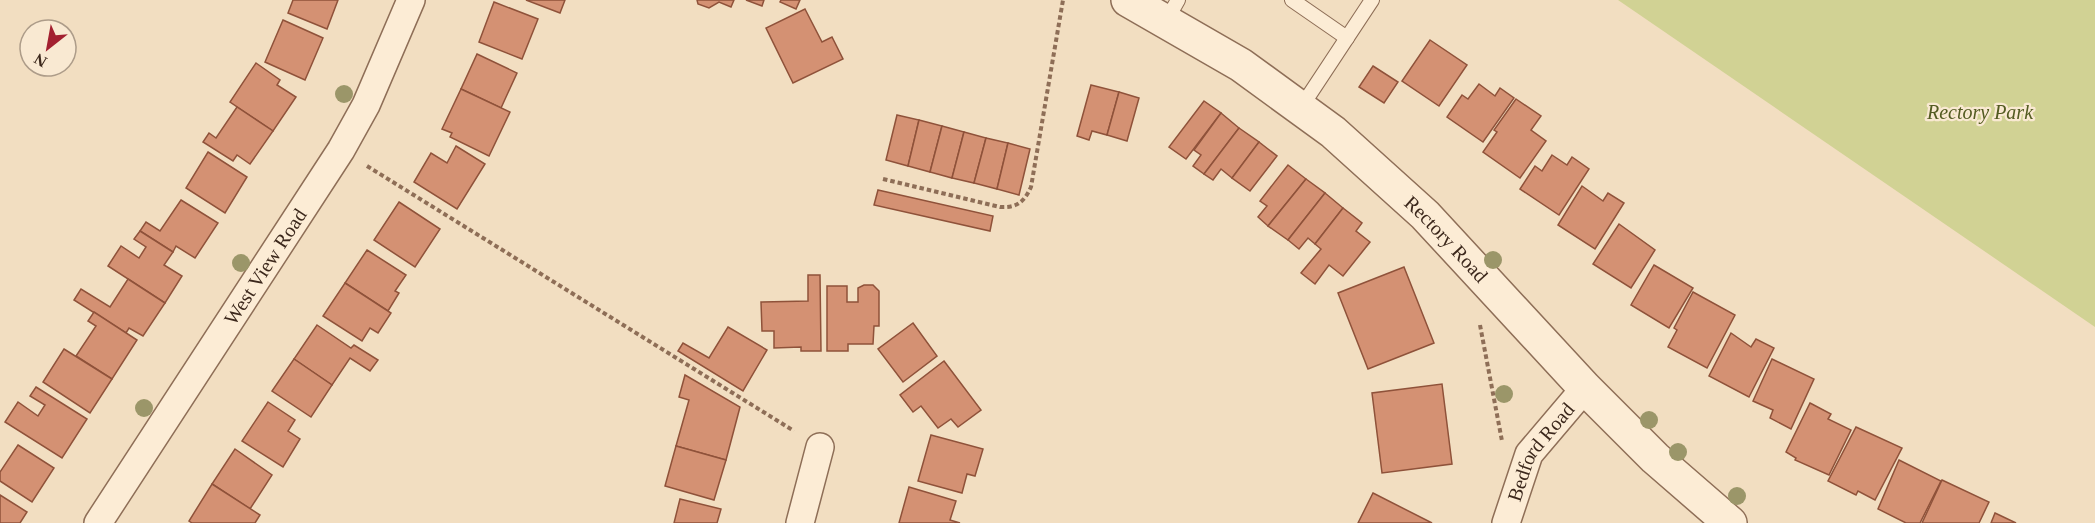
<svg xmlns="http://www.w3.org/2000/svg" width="2095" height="523" font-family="'Times New Roman',serif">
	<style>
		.green { fill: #d1d294 }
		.building { fill: #d49173; stroke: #8f523a; stroke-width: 1.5 }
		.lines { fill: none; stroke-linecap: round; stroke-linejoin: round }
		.service-casing { stroke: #8e6e57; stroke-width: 16 }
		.minor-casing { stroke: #8e6e57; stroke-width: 30 }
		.tertiary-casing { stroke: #8e6e57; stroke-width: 36 }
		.path { stroke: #8e6e57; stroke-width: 4; stroke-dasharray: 4.5 3; stroke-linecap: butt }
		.service { stroke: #fcecd5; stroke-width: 14 }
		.minor { stroke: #fcecd5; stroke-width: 27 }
		.tertiary { stroke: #fcecd5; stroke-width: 33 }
		.tree { fill: #9b9669 }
		.labels { text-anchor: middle; stroke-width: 4.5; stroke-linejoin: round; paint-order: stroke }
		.park-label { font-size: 20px; font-style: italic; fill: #535b21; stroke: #f9e9d2 }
		.street-label { font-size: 20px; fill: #3c281c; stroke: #f9e9d2 }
	</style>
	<rect width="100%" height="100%" fill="#f2dec1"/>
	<path class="green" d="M1618,0H2095V327Z"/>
	<g class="building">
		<path d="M293,0H338L327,29L288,13Z"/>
		<path d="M526,0H565L560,13Z"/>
		<path d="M697,0H734L731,7L719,2L709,8L698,4Z"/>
		<path d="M746,0H764L762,6Z"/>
		<path d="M781,0H800L796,9L780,2Z"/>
		<path d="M494,2L538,19L522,59L479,42Z"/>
		<path d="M805,9L822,42L832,37L843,59L793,83L766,28Z"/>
		<path d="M283,20L323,38L305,80L265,62Z"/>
		<path d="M1430,40L1467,65L1439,106L1402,81Z"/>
		<path d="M477,54L517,73L501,108L461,89Z"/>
		<path d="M256,63L280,80L277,85L296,97L273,131L230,102Z"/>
		<path d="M1373,66L1398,82L1384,103L1359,87Z"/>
		<path d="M1479,84L1495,96L1500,88L1514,98L1483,142L1447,117L1462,95L1468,99Z"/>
		<path d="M1091,85L1119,92L1107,135L1092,131L1089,140L1077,136Z"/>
		<path d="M461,89L510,112L489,156L450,137L452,133L442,129Z"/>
		<path d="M1119,92L1139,98L1127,141L1107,135Z"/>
		<path d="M1516,99L1541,116L1531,130L1546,141L1520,178L1483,152L1497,132L1494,130Z"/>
		<path d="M1204,101L1221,113L1186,159L1169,147Z"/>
		<path d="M237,107L273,131L250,164L237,155L233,161L203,142L209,133L216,138Z"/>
		<path d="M1221,113L1239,128L1204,174L1193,166L1201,155L1194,150Z"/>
		<path d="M897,115L919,120L908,166L886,160Z"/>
		<path d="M919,120L942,126L930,172L908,166Z"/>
		<path d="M942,126L964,132L952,178L930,172Z"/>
		<path d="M1239,128L1259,142L1232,178L1221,169L1213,180L1204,174Z"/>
		<path d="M964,132L986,138L974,183L952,178Z"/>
		<path d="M986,138L1008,143L997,189L974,183Z"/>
		<path d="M1259,142L1277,156L1250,191L1232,178Z"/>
		<path d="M1008,143L1030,149L1019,195L997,189Z"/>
		<path d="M456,146L485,164L457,209L414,182L431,153L447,163Z"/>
		<path d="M208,152L247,177L225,213L186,188Z"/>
		<path d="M1552,155L1567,165L1572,157L1589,169L1559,215L1520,189L1535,166L1542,171Z"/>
		<path d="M1288,165L1306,179L1268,226L1258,217L1267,206L1260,201Z"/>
		<path d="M1306,179L1325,193L1288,240L1268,226Z"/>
		<path d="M1582,186L1603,201L1608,193L1624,203L1595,249L1558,225Z"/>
		<path d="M878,190L993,216L990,231L874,205Z"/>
		<path d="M1325,193L1343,208L1315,244L1308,238L1299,249L1288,240Z"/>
		<path d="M181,200L218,223L195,258L176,246L173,252L140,231L146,222L160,231Z"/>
		<path d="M399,202L440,229L415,267L374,240Z"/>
		<path d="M1343,208L1362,223L1356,231L1370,242L1343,276L1329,265L1315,284L1301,273L1321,249L1315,244Z"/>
		<path d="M1619,224L1655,250L1631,288L1593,264Z"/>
		<path d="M140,231L173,252L164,265L182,276L165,303L108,266L121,246L139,258L146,247L134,239Z"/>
		<path d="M367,250L406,275L395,291L399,293L388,311L345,283Z"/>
		<path d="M1654,265L1693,288L1669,328L1631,305Z"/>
		<path d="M1404,267L1434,343L1368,369L1338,293Z"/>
		<path d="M808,275H820L821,351H801V347L774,348V331H762L761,302L808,301Z"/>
		<path d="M128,279L165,303L143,336L129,328L126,333L74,300L81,289L110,307Z"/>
		<path d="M345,283L391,313L378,333L370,328L362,341L323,316Z"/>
		<path d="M864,285H873L879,291V326H874L873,344H848V351H827V286H847V302H858V288Z"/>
		<path d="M1693,292L1735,315L1707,368L1668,347L1677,330L1674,328Z"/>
		<path d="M94,312L137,340L112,379L76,356L96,326L88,321Z"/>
		<path d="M913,323L937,356L903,382L878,349Z"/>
		<path d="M317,325L351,348L354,345L378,360L370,371L350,358L332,385L294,359Z"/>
		<path d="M728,327L767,350L743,391L678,351L683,343L709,358Z"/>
		<path d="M1731,333L1751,347L1756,339L1774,348L1749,397L1709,376Z"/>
		<path d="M64,349L112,379L90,413L43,382Z"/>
		<path d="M294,359L332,385L311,417L272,391Z"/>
		<path d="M1772,359L1814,379L1791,429L1770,418L1773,410L1753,401Z"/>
		<path d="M944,361L981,410L958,427L951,419L938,428L921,406L913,412L900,395Z"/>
		<path d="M685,375L740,407L726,460L676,446L689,400L679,397Z"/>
		<path d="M1442,384L1452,464L1382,473L1372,393Z"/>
		<path d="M36,387L87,419L62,458L5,422L18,402L38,416L45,405L30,396Z"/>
		<path d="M268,402L295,420L288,431L300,439L283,467L242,441Z"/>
		<path d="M1810,403L1831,414L1828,419L1851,430L1829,475L1795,460L1796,458L1786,452Z"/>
		<path d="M1856,427L1902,448L1875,500L1858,491L1856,495L1828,481Z"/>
		<path d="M931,435L983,449L975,476L967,474L962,493L918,481Z"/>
		<path d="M18,445L54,468L32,502L0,481V472Z"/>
		<path d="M676,446L726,460L714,500L665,486Z"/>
		<path d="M235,449L272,475L250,509L212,484Z"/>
		<path d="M1899,460L1941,481L1920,523H1906L1878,509Z"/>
		<path d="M1942,480L1989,502L1979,523H1922Z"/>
		<path d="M212,484L260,515L255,523H192L189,521Z"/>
		<path d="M909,487L956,501L950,520L960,523H899Z"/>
		<path d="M1373,493L1432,523H1358Z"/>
		<path d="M0,495L27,512L20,523H0Z"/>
		<path d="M680,499L721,509L717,523H674Z"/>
		<path d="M1995,513L2016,523H1991Z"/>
	</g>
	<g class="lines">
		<defs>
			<g id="service">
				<path d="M1292,0L1347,38"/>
				<path d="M1166,21L1178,0"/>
				<path d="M1300,109L1372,0"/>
			</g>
			<g id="minor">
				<path id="s1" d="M98,523L341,150L366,105L411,0"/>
				<path d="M800,523L820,447"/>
				<path id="s2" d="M1506,523L1529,454L1585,388"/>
			</g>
			<g id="tertiary">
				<path id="s3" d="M1128,0L1241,65L1333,132L1425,215L1585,388L1655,458L1730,523"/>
			</g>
		</defs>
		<use href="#service" class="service-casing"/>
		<use href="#minor" class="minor-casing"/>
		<use href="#tertiary" class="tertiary-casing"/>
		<g class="path">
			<path d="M367,166L794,431"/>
			<path d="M883,179L1000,207C1017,208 1024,202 1031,187L1063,0"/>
			<path d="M1480,325L1502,441"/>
		</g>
		<use href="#service" class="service"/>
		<use href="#minor" class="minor"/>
		<use href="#tertiary" class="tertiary"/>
	</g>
	<g class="tree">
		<circle cx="344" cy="94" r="9"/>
		<circle cx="1493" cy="260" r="9"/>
		<circle cx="241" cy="263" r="9"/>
		<circle cx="1504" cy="394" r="9"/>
		<circle cx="144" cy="408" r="9"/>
		<circle cx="1649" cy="420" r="9"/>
		<circle cx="1678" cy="452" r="9"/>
		<circle cx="1737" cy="496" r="9"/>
	</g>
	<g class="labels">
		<g class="park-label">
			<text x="1980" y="119">Rectory Park</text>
		</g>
		<g class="street-label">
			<text dy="7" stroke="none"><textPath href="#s3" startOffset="400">Rectory Road</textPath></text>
			<text dy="7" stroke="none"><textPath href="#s1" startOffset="306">West View Road</textPath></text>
			<text dy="7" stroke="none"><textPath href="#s2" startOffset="80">Bedford Road</textPath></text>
		</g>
	</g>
	<g transform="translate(48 48) rotate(211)"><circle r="28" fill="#f9e9d2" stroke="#ad9c89" stroke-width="1.5"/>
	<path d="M0-4.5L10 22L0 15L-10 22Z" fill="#a32030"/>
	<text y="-9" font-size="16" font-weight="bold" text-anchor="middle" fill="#3c281c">N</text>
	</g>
</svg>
